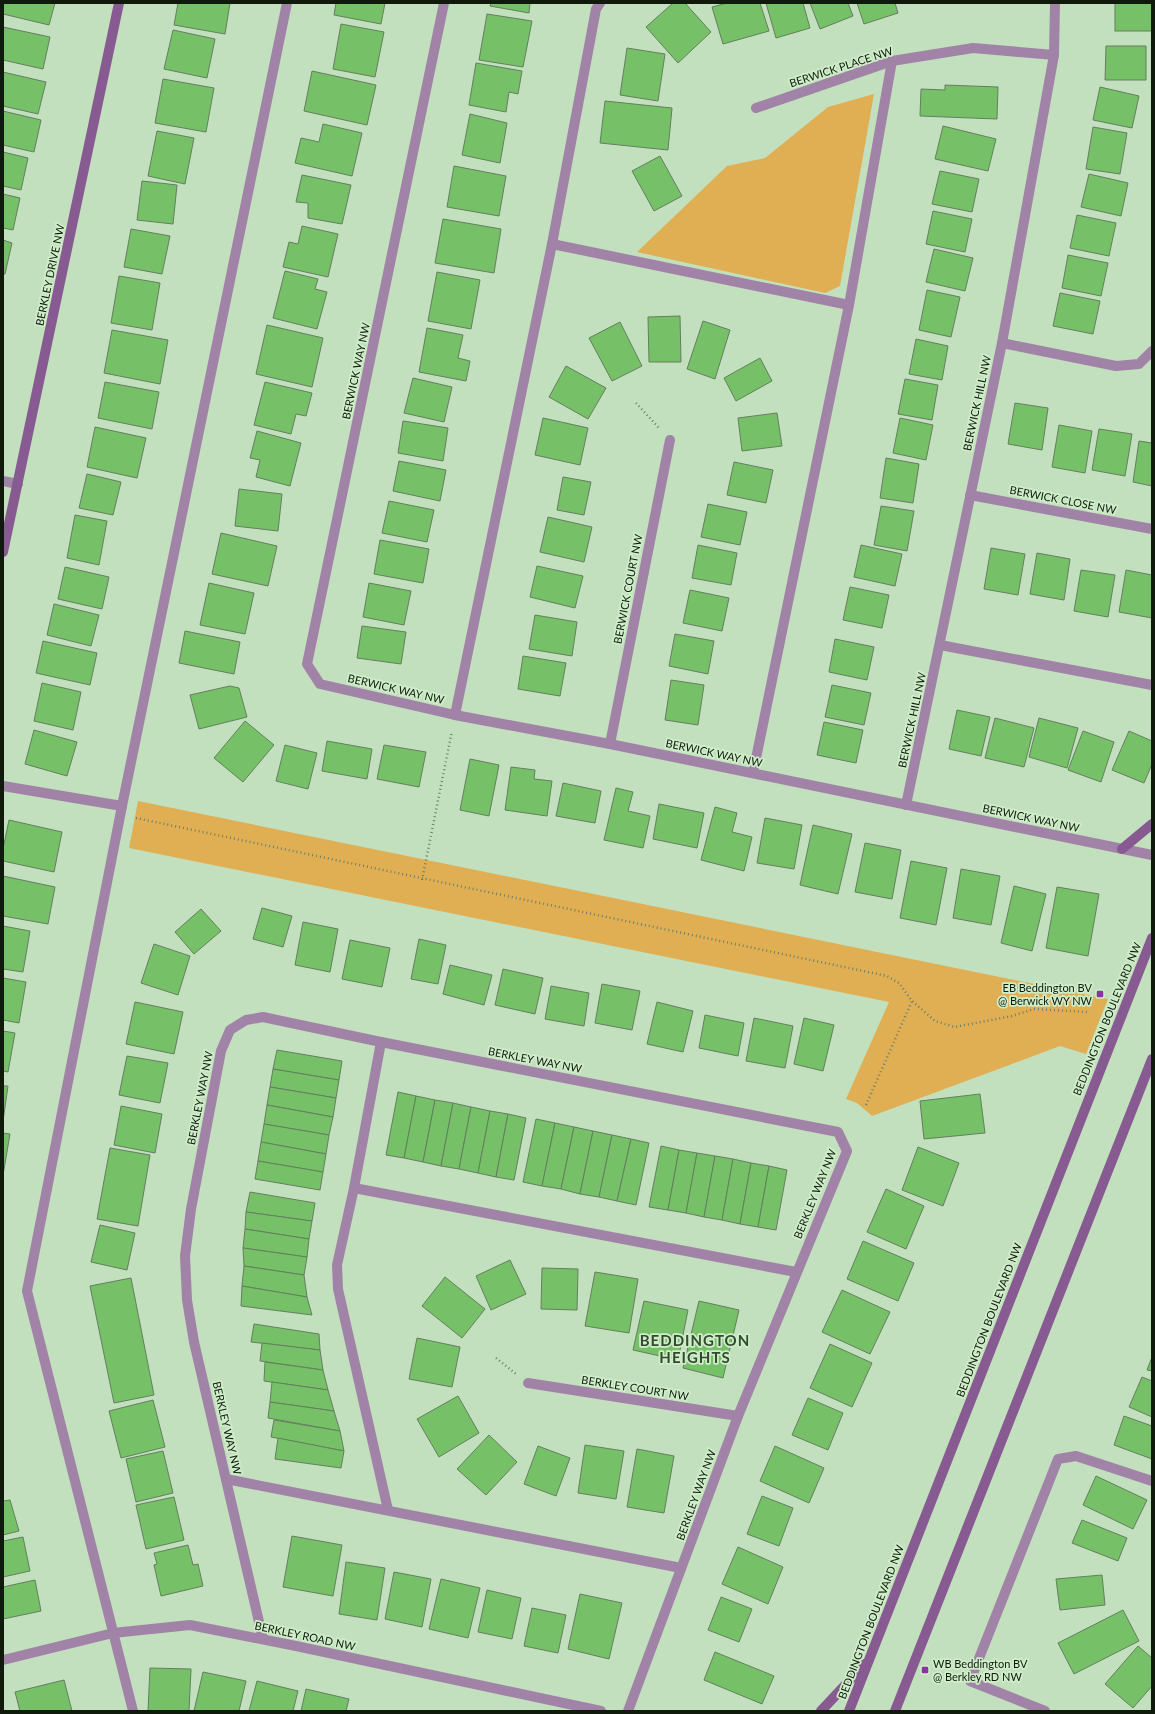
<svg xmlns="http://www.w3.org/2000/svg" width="1155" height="1714" font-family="Lato,sans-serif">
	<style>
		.green { fill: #e0af54 }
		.building { fill: #76c068; stroke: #647f5f }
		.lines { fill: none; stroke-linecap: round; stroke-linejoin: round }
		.path { stroke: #6c8168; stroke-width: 2.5; stroke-dasharray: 1 3; stroke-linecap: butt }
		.lane { stroke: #a283a8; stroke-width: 10 }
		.street { stroke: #a283a8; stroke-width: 10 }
		.secondary { stroke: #875b91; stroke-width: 10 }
		.poi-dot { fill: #8d339f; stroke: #cfedc9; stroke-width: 1.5 }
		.labels { text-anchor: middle; stroke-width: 3.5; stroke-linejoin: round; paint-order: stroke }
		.street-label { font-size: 11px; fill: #0f1a0d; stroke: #cfedc9 }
		.poi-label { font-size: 11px; fill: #0f1a0d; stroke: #cfedc9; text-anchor: end }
		.district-label { font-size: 15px; font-weight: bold; letter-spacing: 1px; fill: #324b2e; stroke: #cfedc9 }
	</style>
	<rect width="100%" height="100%" fill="#c2e0bd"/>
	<g class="green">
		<path d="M874,94L840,286L825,293L637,252L727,166L765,158L828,107Z"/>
		<path d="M138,801L1088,995L1108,999L1086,1054L1060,1046L872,1116L857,1103L846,1099L889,1002L129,848Z"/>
	</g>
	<g class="building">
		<path d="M3,3H55L49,25L3,14Z"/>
		<path d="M178,3H230L225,34L174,25Z"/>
		<path d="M336,3H385L381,24L334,15Z"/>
		<path d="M491,3H530L529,13L490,6Z"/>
		<path d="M673,3H685L711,32L678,63L646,27Z"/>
		<path d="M727,3H760L769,31L723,44L712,7Z"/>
		<path d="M766,3H803L810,28L776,38Z"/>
		<path d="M810,3H848L853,16L820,29Z"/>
		<path d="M857,3H895L898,13L864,24Z"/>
		<rect x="1115" y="3" width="37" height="28"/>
		<path d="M487,14L532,21L523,67L479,60Z"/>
		<path d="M341,24L384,32L375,77L333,69Z"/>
		<path d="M3,27L50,37L43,69L3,60Z"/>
		<path d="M173,30L215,39L207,78L164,69Z"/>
		<path d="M1106,46H1146V80H1105Z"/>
		<path d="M627,48L665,54L658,101L620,95Z"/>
		<path d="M476,63L522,71L518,94L509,92L506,112L469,105Z"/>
		<path d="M312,71L376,85L367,125L304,111Z"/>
		<path d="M3,72L46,82L38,114L3,106Z"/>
		<path d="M163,79L214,88L206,132L155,123Z"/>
		<path d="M945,85L998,87L997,119L920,116L921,89L945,90Z"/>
		<path d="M1100,87L1139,96L1132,128L1093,120Z"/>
		<path d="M605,101L672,108L668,150L600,143Z"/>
		<path d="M3,111L41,120L34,152L3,145Z"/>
		<path d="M470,114L507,123L500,163L462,155Z"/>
		<path d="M323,124L362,133L352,176L295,163L301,138L319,142Z"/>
		<path d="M943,126L996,139L988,171L935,159Z"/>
		<path d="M1093,127L1127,133L1120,174L1086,169Z"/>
		<path d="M157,131L194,138L185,184L148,176Z"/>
		<path d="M3,152L28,158L21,190L3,186Z"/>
		<path d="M660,156L682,196L654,211L632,171Z"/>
		<path d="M454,166L506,176L499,216L447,207Z"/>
		<path d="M940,171L979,179L972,212L932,204Z"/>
		<path d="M1089,174L1128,183L1121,216L1081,207Z"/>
		<path d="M302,175L351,185L342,224L308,218V203L296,202Z"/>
		<path d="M142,181L177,185L173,224L137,220Z"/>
		<path d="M3,194L20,198L13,230L3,228Z"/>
		<path d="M933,211L972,219L965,252L926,244Z"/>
		<path d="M1077,215L1116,223L1109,256L1070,248Z"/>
		<path d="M443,219L501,229L494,273L435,263Z"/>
		<path d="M302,226L338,234L328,277L283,267L289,242L298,244Z"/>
		<path d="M131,229L170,236L162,274L124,267Z"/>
		<path d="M3,240L12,243L5,274H3Z"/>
		<path d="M934,249L973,258L965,291L926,282Z"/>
		<path d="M1068,255L1108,263L1101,296L1062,288Z"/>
		<path d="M285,271L318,279L315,289L327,292L317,329L273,318Z"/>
		<path d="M437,272L480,280L471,329L428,321Z"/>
		<path d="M119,276L160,283L152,330L111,323Z"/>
		<path d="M927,290L960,297L951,337L919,330Z"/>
		<path d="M1060,293L1100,301L1093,334L1053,326Z"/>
		<path d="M680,316L681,362H649L648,317Z"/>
		<path d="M703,321L730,330L715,379L687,369Z"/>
		<path d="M620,322L642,366L612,381L589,338Z"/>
		<path d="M267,325L323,338L312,387L256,374Z"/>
		<path d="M427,328L463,335L458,358L470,361L466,381L419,372Z"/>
		<path d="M112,330L168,340L160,384L104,373Z"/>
		<path d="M916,339L948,346L942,380L909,374Z"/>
		<path d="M760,358L772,381L736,401L724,378Z"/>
		<path d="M566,366L606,388L588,419L549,397Z"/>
		<path d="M413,378L452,387L444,422L404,413Z"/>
		<path d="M905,379L938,385L932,420L898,414Z"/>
		<path d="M105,382L159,392L152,429L98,418Z"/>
		<path d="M265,382L312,393L306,416L296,414L291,434L254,425Z"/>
		<path d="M1015,403L1048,408L1042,450L1008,444Z"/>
		<path d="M777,413L782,446L742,451L738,418Z"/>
		<path d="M543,418L588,428L580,465L535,455Z"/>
		<path d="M900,418L933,425L926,460L893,453Z"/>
		<path d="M403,421L448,428L443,461L398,453Z"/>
		<path d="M1059,425L1092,431L1085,473L1052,467Z"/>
		<path d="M95,427L146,438L137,478L87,467Z"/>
		<path d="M1099,429L1132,434L1125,476L1092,470Z"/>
		<path d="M257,431L301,443L290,486L256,477L260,460L250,458Z"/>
		<path d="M1139,441L1152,443V486L1133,482Z"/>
		<path d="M886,458L919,464L913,503L880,498Z"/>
		<path d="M399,461L446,470L440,501L393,491Z"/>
		<path d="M734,462L773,470L766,503L727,495Z"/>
		<path d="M87,474L121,482L113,515L79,508Z"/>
		<path d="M563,477L591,482L584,515L557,510Z"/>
		<path d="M239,489L282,494L278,531L235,526Z"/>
		<path d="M389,501L434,510L427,542L382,533Z"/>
		<path d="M708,504L747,512L740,545L701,537Z"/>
		<path d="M881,506L914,511L907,551L874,545Z"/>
		<path d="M75,515L107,521L99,565L67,558Z"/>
		<path d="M548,517L592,527L584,562L540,552Z"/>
		<path d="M221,533L277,546L268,586L212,574Z"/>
		<path d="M380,540L429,549L423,583L374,574Z"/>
		<path d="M698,545L737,553L731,585L692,578Z"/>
		<path d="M861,545L902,554L895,586L854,577Z"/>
		<path d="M991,548L1025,554L1018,595L984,589Z"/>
		<path d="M1037,553L1070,559L1064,600L1030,594Z"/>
		<path d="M537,566L583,576L575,608L530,597Z"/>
		<path d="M65,567L109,577L102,609L58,599Z"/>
		<path d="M1081,570L1115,575L1108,617L1074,611Z"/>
		<path d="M1126,570L1152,575V618L1119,612Z"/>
		<path d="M209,583L254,593L245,634L200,625Z"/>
		<path d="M369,583L411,591L404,625L363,617Z"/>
		<path d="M850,587L889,595L882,628L843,620Z"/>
		<path d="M690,590L729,598L722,631L683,623Z"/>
		<path d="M54,604L99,615L91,646L47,635Z"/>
		<path d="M535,615L577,622L572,656L529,649Z"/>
		<path d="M362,626L406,632L401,664L357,658Z"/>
		<path d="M185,631L240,642L234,674L179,663Z"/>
		<path d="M675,634L714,641L708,674L669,666Z"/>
		<path d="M835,639L874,647L867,680L829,672Z"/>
		<path d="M43,641L97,653L90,685L36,673Z"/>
		<path d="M523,656L566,663L560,696L518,689Z"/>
		<path d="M671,680L704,685L698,725L665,720Z"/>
		<path d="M42,683L81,692L73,730L34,721Z"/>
		<path d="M832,685L871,693L864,725L825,717Z"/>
		<path d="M230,686L239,688L247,717L199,729L190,695Z"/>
		<path d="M957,710L990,717L981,756L949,749Z"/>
		<path d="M995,718L1034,728L1024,767L985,758Z"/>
		<path d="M1039,718L1078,728L1067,768L1029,757Z"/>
		<path d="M245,721L274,745L243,782L214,758Z"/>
		<path d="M824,722L863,730L856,763L817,755Z"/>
		<path d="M34,730L77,742L67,776L25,764Z"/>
		<path d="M1083,731L1114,742L1101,782L1068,770Z"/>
		<path d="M1129,731L1152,741V764L1144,783L1112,770Z"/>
		<path d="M327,741L372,749L367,779L322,771Z"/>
		<path d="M285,745L317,753L308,789L276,781Z"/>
		<path d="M384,745L426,752L419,787L377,779Z"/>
		<path d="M470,759L499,765L489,816L460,810Z"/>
		<path d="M511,767L535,770L534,779L552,781L547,816L505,810Z"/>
		<path d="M563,783L601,791L595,823L556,816Z"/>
		<path d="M616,788L633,792L628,811L650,816L643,848L604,840Z"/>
		<path d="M659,804L704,813L697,848L653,839Z"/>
		<path d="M715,807L737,813L732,832L752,837L744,871L701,860Z"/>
		<path d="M765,818L802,825L794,869L757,863Z"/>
		<path d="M9,820L62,832L54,872L3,861V849Z"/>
		<path d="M813,825L852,834L838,894L800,885Z"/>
		<path d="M865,843L901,850L892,899L855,892Z"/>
		<path d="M911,861L947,868L936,925L900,918Z"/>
		<path d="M961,869L1000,876L991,925L953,918Z"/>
		<path d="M3,876L55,887L48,924L3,916Z"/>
		<path d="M1014,886L1046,894L1032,951L1001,943Z"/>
		<path d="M1057,887L1099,894L1088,956L1046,948Z"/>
		<path d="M262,908L292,916L283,947L253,939Z"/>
		<path d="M201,909L221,931L194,954L175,932Z"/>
		<path d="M303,922L338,929L330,972L295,965Z"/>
		<path d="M3,926L30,931L23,972L3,969Z"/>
		<path d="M419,939L446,945L438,984L411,979Z"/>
		<path d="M350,940L390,948L382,987L342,979Z"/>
		<path d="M154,944L190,956L178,995L141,983Z"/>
		<path d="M450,965L492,975L484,1005L443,994Z"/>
		<path d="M503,969L543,978L535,1014L495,1005Z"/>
		<path d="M3,978L26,982L19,1023L3,1020Z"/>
		<path d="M602,984L640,991L632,1030L595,1023Z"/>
		<path d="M551,986L589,993L584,1026L545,1019Z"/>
		<path d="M135,1002L183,1012L174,1054L126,1044Z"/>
		<path d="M657,1002L693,1011L683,1052L647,1044Z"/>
		<path d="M705,1015L744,1023L738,1056L699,1048Z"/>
		<path d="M754,1018L793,1026L785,1068L746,1061Z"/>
		<path d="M804,1018L834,1025L823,1071L794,1064Z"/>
		<path d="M3,1031L15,1033L8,1072L3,1071Z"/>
		<path d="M277,1050L342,1061L339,1080L273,1069Z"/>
		<path d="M127,1056L168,1063L160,1103L119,1095Z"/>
		<path d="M273,1069L339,1080L336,1098L270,1087Z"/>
		<path d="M3,1086H8L3,1121Z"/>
		<path d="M270,1087L336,1098L333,1117L267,1105Z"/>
		<path d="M398,1092L416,1096L404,1158L386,1155Z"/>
		<path d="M980,1094L985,1133L924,1139L920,1101Z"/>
		<path d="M416,1096L435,1100L423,1162L404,1158Z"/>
		<path d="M435,1100L453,1103L441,1166L423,1162Z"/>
		<path d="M453,1103L471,1107L459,1169L441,1166Z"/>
		<path d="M267,1105L333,1117L329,1135L264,1124Z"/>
		<path d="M121,1106L162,1114L155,1153L114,1145Z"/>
		<path d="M471,1107L490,1111L478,1173L459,1169Z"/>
		<path d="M490,1111L508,1114L496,1177L478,1173Z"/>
		<path d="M508,1114L526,1118L514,1180L496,1177Z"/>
		<path d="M536,1119L555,1123L542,1186L523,1182Z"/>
		<path d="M555,1123L574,1127L561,1189L542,1186Z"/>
		<path d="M264,1124L329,1135L326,1154L261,1142Z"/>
		<path d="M574,1127L593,1131L580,1194L561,1189Z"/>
		<path d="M593,1131L612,1135L599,1197L580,1194Z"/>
		<path d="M3,1133L10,1134L3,1175Z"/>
		<path d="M612,1135L631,1139L617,1201L599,1197Z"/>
		<path d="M631,1139L649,1143L636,1205L617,1201Z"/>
		<path d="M261,1142L326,1154L323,1172L258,1161Z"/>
		<path d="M661,1146L679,1150L668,1210L649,1207Z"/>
		<path d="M918,1147L959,1163L943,1206L902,1190Z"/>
		<path d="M110,1148L150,1155L138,1226L97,1219Z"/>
		<path d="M679,1150L697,1153L686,1213L668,1210Z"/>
		<path d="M697,1153L715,1156L704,1217L686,1213Z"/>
		<path d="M715,1156L733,1159L722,1220L704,1217Z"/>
		<path d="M733,1159L751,1163L740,1224L722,1220Z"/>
		<path d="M258,1161L323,1172L320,1190L255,1179Z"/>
		<path d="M751,1163L769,1166L758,1227L740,1224Z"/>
		<path d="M769,1166L787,1170L776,1230L758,1227Z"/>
		<path d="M886,1189L924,1206L906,1249L867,1232Z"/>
		<path d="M250,1192L315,1203L312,1221L246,1212Z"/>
		<path d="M246,1212L312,1221L309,1239L245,1229Z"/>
		<path d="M100,1225L135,1233L127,1270L91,1262Z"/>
		<path d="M245,1229L309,1239L307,1257L243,1248Z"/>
		<path d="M863,1241L914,1263L898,1301L847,1279Z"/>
		<path d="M243,1248L307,1257L304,1275L244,1266Z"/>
		<path d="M510,1260L526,1294L491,1310L476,1276Z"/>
		<path d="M244,1266L304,1275L307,1297L242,1286Z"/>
		<path d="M542,1268L578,1269L577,1310L541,1309Z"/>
		<path d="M595,1272L638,1279L629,1333L585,1326Z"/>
		<path d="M445,1277L485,1309L462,1338L422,1306Z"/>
		<path d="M131,1278L154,1395L114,1403L90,1286Z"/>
		<path d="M242,1286L307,1297L312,1315L241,1306Z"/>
		<path d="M842,1290L890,1312L870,1354L822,1332Z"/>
		<path d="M644,1301L688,1310L678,1360L633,1350Z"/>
		<path d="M699,1301L739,1310L723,1378L683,1368Z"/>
		<path d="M254,1324L319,1334L320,1350L251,1342Z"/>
		<path d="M417,1338L460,1347L452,1387L409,1379Z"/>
		<path d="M262,1343L320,1350L323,1370L260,1361Z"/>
		<path d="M830,1344L872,1363L852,1407L810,1388Z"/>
		<path d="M1152,1357V1371L1147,1370Z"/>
		<path d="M265,1362L323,1370L328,1390L264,1381Z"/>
		<path d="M1142,1377L1152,1381V1417L1129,1407Z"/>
		<path d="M272,1382L328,1390L334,1411L270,1402Z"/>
		<path d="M458,1396L479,1433L439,1457L417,1419Z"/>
		<path d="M808,1398L843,1413L828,1450L792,1435Z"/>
		<path d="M153,1400L165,1447L121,1458L109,1411Z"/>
		<path d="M270,1402L334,1411L340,1431L268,1418Z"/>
		<path d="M1124,1416L1152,1426V1459L1114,1445Z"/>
		<path d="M274,1420L340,1431L344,1451L271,1437Z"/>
		<path d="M489,1435L517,1462L486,1495L457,1469Z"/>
		<path d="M278,1438L344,1451L341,1468L275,1459Z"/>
		<path d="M585,1445L624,1451L616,1499L578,1493Z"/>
		<path d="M538,1446L570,1458L556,1496L524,1484Z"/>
		<path d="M775,1446L824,1468L809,1503L760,1481Z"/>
		<path d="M637,1449L674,1456L664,1513L627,1507Z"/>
		<path d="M163,1451L173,1493L136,1502L126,1459Z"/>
		<path d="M1096,1476L1147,1500L1133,1529L1083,1505Z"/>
		<path d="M762,1496L793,1508L779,1546L747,1534Z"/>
		<path d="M174,1497L184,1540L146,1549L136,1505Z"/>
		<path d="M10,1500L19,1531L3,1535V1501Z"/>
		<path d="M1082,1520L1127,1538L1118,1561L1072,1543Z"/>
		<path d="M292,1536L342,1545L333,1596L283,1587Z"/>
		<path d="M23,1537L30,1571L3,1577V1541Z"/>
		<path d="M188,1545L193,1565L198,1564L203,1586L161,1596L154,1565L157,1564L154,1553Z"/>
		<path d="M738,1547L783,1567L768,1604L722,1584Z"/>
		<path d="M346,1562L385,1568L377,1620L339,1614Z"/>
		<path d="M394,1572L431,1579L422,1627L385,1619Z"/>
		<path d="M1102,1575L1105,1605L1060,1610L1056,1579Z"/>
		<path d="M441,1579L480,1588L468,1638L429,1629Z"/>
		<path d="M35,1580L41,1611L3,1619V1587Z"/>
		<path d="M487,1590L521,1598L512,1639L478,1632Z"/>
		<path d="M580,1594L622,1603L609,1659L568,1649Z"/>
		<path d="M721,1597L752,1609L739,1642L708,1630Z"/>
		<path d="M532,1608L566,1615L558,1653L524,1646Z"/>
		<path d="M1123,1610L1139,1641L1074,1674L1058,1643Z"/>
		<path d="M1138,1646L1152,1658V1686L1133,1708L1105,1684Z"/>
		<path d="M715,1652L774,1676L762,1704L704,1680Z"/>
		<path d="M150,1668L191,1669L189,1711H148Z"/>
		<path d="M203,1672L246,1681L239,1711H194Z"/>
		<path d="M64,1680L72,1711H20L15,1692Z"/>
		<path d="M257,1681L298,1691L293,1711H249Z"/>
		<path d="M306,1689L349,1699L346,1711H301Z"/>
	</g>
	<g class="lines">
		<g class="path">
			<path d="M636,403L659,428"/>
			<path d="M136,818L887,976L899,983L912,1001L935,1021L955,1027L1012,1016L1034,1009L1087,1012"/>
			<path d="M422,880L452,731"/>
			<path d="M866,1105L912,1001"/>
			<path d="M496,1358L516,1374"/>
		</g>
		<g class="lane">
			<path d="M552,244L849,305"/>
			<path d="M1002,343L1116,366L1139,364L1152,351"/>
			<path d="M3,481L18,484"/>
			<path d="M940,645L1152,685"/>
			<path d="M455,715L552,244L596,9L600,3"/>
			<path d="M753,773L849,305L892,61"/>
			<path d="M3,786L122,806"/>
			<path d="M381,1042L354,1188L337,1265L338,1289L388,1510"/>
			<path d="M354,1188L796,1272"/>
			<path d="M226,1479L681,1568"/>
			<path d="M133,1711L27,1291L122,806L287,3"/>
			<path d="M1045,1711L970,1681L1058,1459L1076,1456L1152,1481"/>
		</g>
		<g class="street">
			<path d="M444,3L307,664L320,684L455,715L610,744L1152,855"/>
			<path d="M756,108L892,61L973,48L1054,55"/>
			<path d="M970,495L1152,529"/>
			<path d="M610,744L670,440"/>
			<path d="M906,805L1002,343L1054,55L1055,3"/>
			<path d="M528,1383L738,1416"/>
			<path d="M263,1639L194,1342L187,1300L185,1256L191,1209L221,1051L230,1030L246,1020L263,1017L381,1042L838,1132L847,1151L738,1416L628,1711"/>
			<path d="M3,1660L113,1633L190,1625L296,1646L601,1711"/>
		</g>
		<g class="secondary">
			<path d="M3,552L119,3"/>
			<path d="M1122,849L1152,824"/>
			<path d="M821,1711L865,1664"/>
			<path d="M849,1711L1152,938"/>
			<path d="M895,1711L1152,1059"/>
		</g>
	</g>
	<g class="poi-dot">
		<rect x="1096" y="990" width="8" height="8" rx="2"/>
		<rect x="921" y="1666" width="8" height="8" rx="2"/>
	</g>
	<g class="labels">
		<g class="street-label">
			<text transform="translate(841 67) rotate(-18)" y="4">BERWICK PLACE NW</text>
			<text transform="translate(50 275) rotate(-78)" y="4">BERKLEY DRIVE NW</text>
			<text transform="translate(356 371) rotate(-78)" y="4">BERWICK WAY NW</text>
			<text transform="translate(977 403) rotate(-78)" y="4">BERWICK HILL NW</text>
			<text transform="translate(1063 500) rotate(11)" y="4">BERWICK CLOSE NW</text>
			<text transform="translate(628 589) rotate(-79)" y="4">BERWICK COURT NW</text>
			<text transform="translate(396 689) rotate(13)" y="4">BERWICK WAY NW</text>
			<text transform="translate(912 720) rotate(-78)" y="4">BERWICK HILL NW</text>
			<text transform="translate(714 753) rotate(12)" y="4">BERWICK WAY NW</text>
			<text transform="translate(1031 818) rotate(12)" y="4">BERWICK WAY NW</text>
			<text transform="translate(1107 1019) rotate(-68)" y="4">BEDDINGTON BOULEVARD NW</text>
			<text transform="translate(535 1060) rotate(11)" y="4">BERKLEY WAY NW</text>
			<text transform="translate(200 1098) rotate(-79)" y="4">BERKLEY WAY NW</text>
			<text transform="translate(815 1194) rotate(-68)" y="4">BERKLEY WAY NW</text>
			<text transform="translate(989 1320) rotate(-69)" y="4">BEDDINGTON BOULEVARD NW</text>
			<text transform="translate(635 1388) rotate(9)" y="4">BERKLEY COURT NW</text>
			<text transform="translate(227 1428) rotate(77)" y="4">BERKLEY WAY NW</text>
			<text transform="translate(696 1495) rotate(-70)" y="4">BERKLEY WAY NW</text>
			<text transform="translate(871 1622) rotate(-69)" y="4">BEDDINGTON BOULEVARD NW</text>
			<text transform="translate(305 1636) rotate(12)" y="4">BERKLEY ROAD NW</text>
		</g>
		<g class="poi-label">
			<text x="1092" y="992">EB Beddington BV<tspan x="1092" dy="13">@ Berwick WY NW</tspan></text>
			<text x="933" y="1668" text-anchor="start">WB Beddington BV<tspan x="933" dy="13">@ Berkley RD NW</tspan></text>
		</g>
		<g class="district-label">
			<text x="695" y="1346">BEDDINGTON<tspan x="695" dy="17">HEIGHTS</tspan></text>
		</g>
	</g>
	<rect width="1155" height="1714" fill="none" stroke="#0f1a0d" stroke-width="8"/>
</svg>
